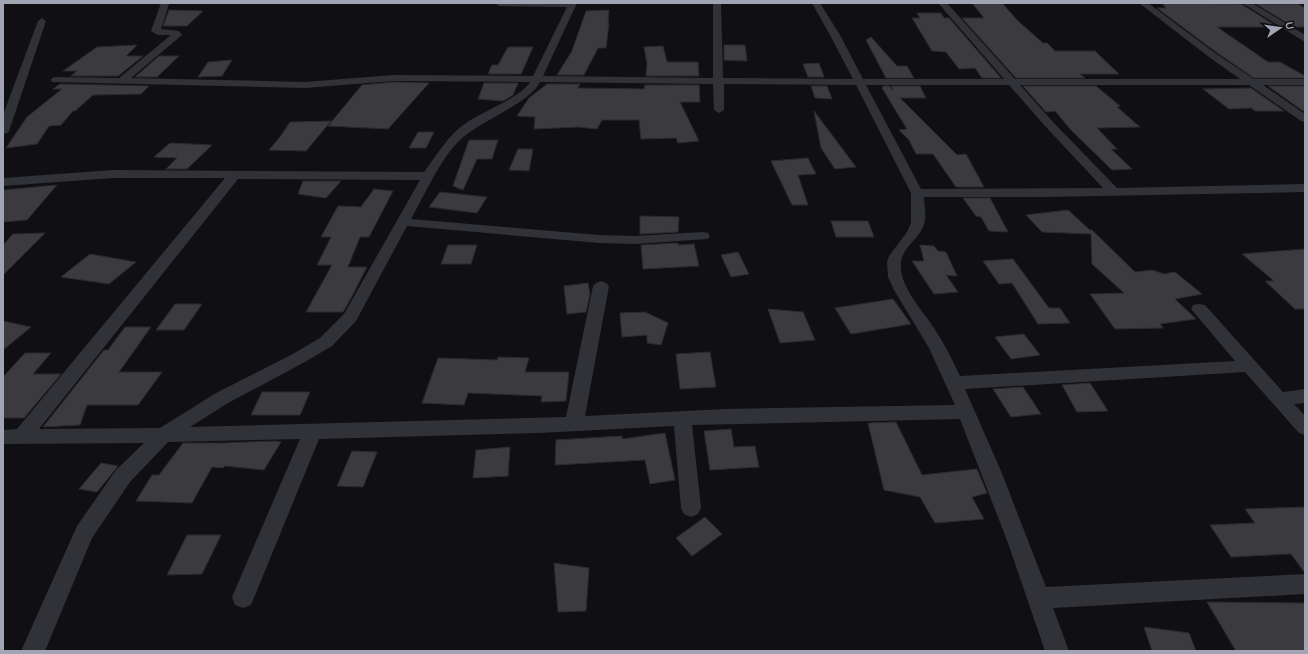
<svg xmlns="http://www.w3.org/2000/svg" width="1308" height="654" font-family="Quicksand,sans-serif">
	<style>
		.building { fill: #3a3a3f; stroke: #2b2a2e }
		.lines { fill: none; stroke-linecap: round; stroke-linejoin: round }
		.minor { fill: #313237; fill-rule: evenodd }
	</style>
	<rect width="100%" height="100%" fill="#101012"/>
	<g class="building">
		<path d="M972,3H1002L1018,21L1043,43H1047L1055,51H1095L1119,74H1080L1085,78H1016L962,18H984Z"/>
		<path d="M1162,3L1241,4L1278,27H1217L1268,62H1280L1305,76V78H1254L1216,52L1157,8H1166Z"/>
		<path d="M1256,4H1298L1305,8V27H1294Z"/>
		<path d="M169,10L203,11L187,26H163Z"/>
		<path d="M609,10L608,23H609L606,48H598L584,75H557L572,51L586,11Z"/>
		<path d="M917,13H941L944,18H949L1001,78H982L975,68L959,69L946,52L932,51L912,18H920Z"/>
		<path d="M871,37L897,66H907L914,78H886L866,40Z"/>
		<path d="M137,45L126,56H143L118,76H71L77,71H63L97,47Z"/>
		<path d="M724,45H745L747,61L724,60Z"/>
		<path d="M663,46L667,62H698L699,76H646L647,63L644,47Z"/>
		<path d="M508,47H533L521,74H488L492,65H498Z"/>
		<path d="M159,56H179L157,77H135Z"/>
		<path d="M232,60L222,76L198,77L208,62Z"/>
		<path d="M819,63L824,77H808L803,64Z"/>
		<path d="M393,82L429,83L388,129L328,126L362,85Z"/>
		<path d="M484,83H518L513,95L503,101L478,99Z"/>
		<path d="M60,84L149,86L141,94L93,95L75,111H73L61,125L49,126L37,144L6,148L27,117L62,89H53Z"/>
		<path d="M547,84H580L578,88L644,89L645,85H699L700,102H680L699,141L678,143L676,138L641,139L639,120H602L597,129L578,127L534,129L535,117L517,116L529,98Z"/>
		<path d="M811,86H827L832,99L815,98Z"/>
		<path d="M884,86H889L893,91L891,86H920L926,98H900L957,155L966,154L984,187H956L933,154H916L909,140L899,130L907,129L882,88Z"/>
		<path d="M1023,86H1096L1120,106L1117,107L1140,127L1097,128L1117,149H1111L1132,169L1112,170L1071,130L1055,111L1046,112Z"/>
		<path d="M1268,86H1305V111H1303Z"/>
		<path d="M1251,88L1284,111H1255L1251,108L1229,109L1203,89Z"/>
		<path d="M814,111L856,167L835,169L821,148Z"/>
		<path d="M331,121L306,151L269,150L280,137L290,122Z"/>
		<path d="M418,132H434L426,148H409Z"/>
		<path d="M469,140H498L492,159H477L463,190L453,186Z"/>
		<path d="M170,143L212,145L187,169H166L177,158L154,157Z"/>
		<path d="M518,149H533L529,171L509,170Z"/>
		<path d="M808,158L816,174L798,175L808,205H792L771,161Z"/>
		<path d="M303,181H341L326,198L298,194Z"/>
		<path d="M57,185L27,220L3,222V190Z"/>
		<path d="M374,189L393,191L369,237H360L348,267H367L351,298L343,312H306L332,265H317L331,237H321L338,206L361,207Z"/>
		<path d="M440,192L487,197L477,213L429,207Z"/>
		<path d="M963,198H990L1008,232L989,231L981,217L976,216Z"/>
		<path d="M1068,210L1091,231V229L1135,272L1152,270L1164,274L1175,272L1202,294L1175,299L1196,319L1160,324L1163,328L1115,329L1090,294L1124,293L1092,264L1091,234L1042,232L1026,215Z"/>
		<path d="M640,216L679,217L678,232L640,234Z"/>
		<path d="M831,221H868L874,237H836Z"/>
		<path d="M45,233L3,275V245L13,234Z"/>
		<path d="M678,243V245L694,244L699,266L643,269L641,245Z"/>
		<path d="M448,245H477L471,264H441Z"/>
		<path d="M920,245L934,246L938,251L946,252L957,276L946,275L958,292L934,294L912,261H924Z"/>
		<path d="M1305,249V309H1295L1265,281H1274L1242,254Z"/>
		<path d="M738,252L749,274L731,277L721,255Z"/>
		<path d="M90,254L136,262L109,284L61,277Z"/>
		<path d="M1013,259L1049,308H1060L1070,323L1038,324L1012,283L999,284L983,261Z"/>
		<path d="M588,283L590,294L586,312L567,314L564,286Z"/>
		<path d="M893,299L911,324L851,334L835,308Z"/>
		<path d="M175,304H202L184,330H156Z"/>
		<path d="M768,309L803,312L815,340L780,343Z"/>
		<path d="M645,312L668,323L661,345L647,343V335L622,337L620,313Z"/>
		<path d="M3,321L31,327L3,350Z"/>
		<path d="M125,327H151L119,372H162L138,405H87L80,425L43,427L104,350H108Z"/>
		<path d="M1024,334L1040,355L1011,359L995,337Z"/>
		<path d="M710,352L716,387L680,389L676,354Z"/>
		<path d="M25,353H51L33,374H61L24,418H3V377Z"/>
		<path d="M498,357L529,358L525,372H569L566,401L541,402L542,396L468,393L464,405L422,403L438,358L497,360Z"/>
		<path d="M1090,383L1108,411L1077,412L1062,385Z"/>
		<path d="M1023,387L1041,414L1011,417L993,389Z"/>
		<path d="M262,392H310L300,415H251Z"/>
		<path d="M896,422L922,475L977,469L987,493L972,497L984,519L935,523L920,497L884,490L868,423Z"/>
		<path d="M731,429L734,447L755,446L759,467L710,470L704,431Z"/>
		<path d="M665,433L675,480L650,484L645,460L555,465L556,440L622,436V439Z"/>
		<path d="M275,441L281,442L264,470L225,466L223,468L212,467L192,503L136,501L152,475H159L183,443H222Z"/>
		<path d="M510,447L508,476L473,478L476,450Z"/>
		<path d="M352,451L377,452L363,487L337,486Z"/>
		<path d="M101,463L118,466L97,492L79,489Z"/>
		<path d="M1305,507V573L1291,554L1231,557L1210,525L1255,523L1245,509Z"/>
		<path d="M705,517L722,534L692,556L676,538Z"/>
		<path d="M187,535H221L202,574L167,575Z"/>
		<path d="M554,563L589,568L586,611L558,612Z"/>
		<path d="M1207,602L1305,603V651H1236Z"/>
		<path d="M1144,627L1189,633L1196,651H1152Z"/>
	</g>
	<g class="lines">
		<g class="minor">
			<path d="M161,3L169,4L161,29L179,31L182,35L131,78L305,82L393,75L533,76L567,7L499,6L495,3H577L543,76L713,78V3H721L723,78L853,79L830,35L812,3H820L840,35L863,79H1004L938,3H947L1015,79H1240L1209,57L1139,3H1148L1215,53L1254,79H1305V85H1263L1305,114V122L1301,121L1249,85H1020L1053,122L1117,188L1305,184V192L1045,197H924C924,206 927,216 924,224C920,239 902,247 901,263C899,287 922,309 934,328C944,343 952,359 960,376L1235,361L1191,309L1193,305L1199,304L1205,305L1283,392L1305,389V403L1294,404L1305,416V435L1299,433L1245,372L965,389L1001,471L1046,587L1305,574V594L1053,608L1069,651H1045L1008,543L960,419L692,425L701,508L698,514L691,517L684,514L681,508L674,426L539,433L319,439L251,605L243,608L235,605L232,597L300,439L168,442L130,482L92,538L45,651H21L77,526L116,470L144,443L3,444V430L17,429L225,178H113L3,186V178L113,170L424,172C437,155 448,135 466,123C480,113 523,96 530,82L393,81L305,88L52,82L51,80L52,78L56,77L119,78L171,35H158L151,31ZM540,82L713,84L714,110L719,113L724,110V84L856,85L911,193V223L907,232L889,256L887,262L888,277L894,290L929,348L955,405L725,409L585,416L609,286L606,283L601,281L596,283L593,286L566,417L190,427L228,403L303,363L332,346L356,321L407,226L599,243L634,244L708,239L710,236L708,233L703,232L634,236L599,235L411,219C424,196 439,162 457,143C477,121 530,104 540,82ZM866,85H1009L1045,126L1103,188L921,189ZM238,179L420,180L344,314L320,338L291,355L216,393L160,428L39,429Z"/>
			<path d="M1242,3H1252L1305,35V42Z"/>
			<path d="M42,18L46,21L9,131L7,133L3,134V115L38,21Z"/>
		</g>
	</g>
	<rect width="1308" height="654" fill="none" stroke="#a1a5b3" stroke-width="8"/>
	<g transform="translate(1280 28) rotate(77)" stroke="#0c0b0d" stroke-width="3" paint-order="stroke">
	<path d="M0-3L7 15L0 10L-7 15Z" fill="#a1a5b3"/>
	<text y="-6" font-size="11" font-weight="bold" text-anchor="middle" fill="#a1a5b3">U</text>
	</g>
</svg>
